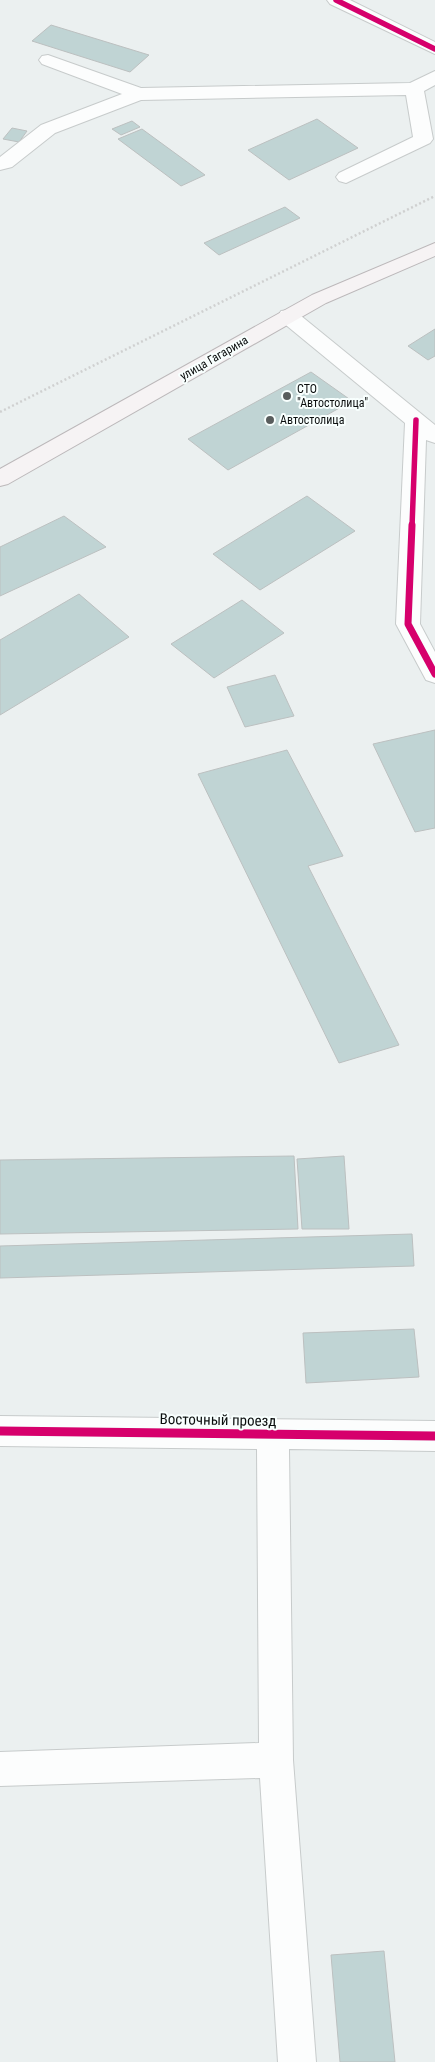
<svg xmlns="http://www.w3.org/2000/svg" width="435" height="2062" font-family="'Roboto Condensed',sans-serif">
	<style>
		.building { fill: #c0d4d4; stroke: #bcc0c0 }
		.lines { fill: none; stroke-linecap: round; stroke-linejoin: round }
		.minor-casing { stroke: #c7cbcb; stroke-width: 2 }
		.major-casing { stroke: #bcb8ba; stroke-width: 2 }
		.path { stroke: #cfd0d0; stroke-width: 2.5; stroke-dasharray: 2 2.5; stroke-linecap: butt }
		.minor { fill: #fcfdfd; fill-rule: evenodd }
		.major { fill: #f6f3f4; fill-rule: evenodd }
		.cycleway-far2-casing { stroke: #f8fffe; stroke-width: 8 }
		.cycleway-far1-casing { stroke: #f8fffe; stroke-width: 10 }
		.cycleway-casing { stroke: #f8fffe; stroke-width: 12 }
		.cycleway-far2 { stroke: #d6006c; stroke-width: 5.5 }
		.cycleway-far1 { stroke: #d6006c; stroke-width: 7 }
		.cycleway { stroke: #d6006c; stroke-width: 9 }
		.poi-dot { fill: #595d5d; stroke: #f8fffe; stroke-width: 2 }
		.labels { text-anchor: middle; stroke-width: 4; stroke-linejoin: round; paint-order: stroke }
		.far-street-label { font-size: 12px; fill: #0b0e0e; stroke: #f8fffe }
		.far-poi-label { font-size: 12px; fill: #0b0e0e; stroke: #f8fffe; text-anchor: start }
		.street-label { font-size: 15px; fill: #0b0e0e; stroke: #f8fffe }
	</style>
	<rect width="100%" height="100%" fill="#ebf0f0"/>
	<g class="building">
		<path d="M51,25L149,55L130,72L32,41Z"/>
		<path d="M317,119L358,148L289,180L248,150Z"/>
		<path d="M132,121L140,127L121,135L112,129Z"/>
		<path d="M12,128L27,131L19,142L3,139Z"/>
		<path d="M142,129L205,175L181,186L118,139Z"/>
		<path d="M285,207L300,218L219,255L204,243Z"/>
		<path d="M435,329V356L428,360L408,346Z"/>
		<path d="M311,372L352,401L228,470L188,439Z"/>
		<path d="M307,496L355,531L260,590L213,554Z"/>
		<path d="M64,516L106,547L0,596V547Z"/>
		<path d="M79,594L129,637L0,715V640Z"/>
		<path d="M242,600L284,633L214,678L171,644Z"/>
		<path d="M275,675L294,716L245,727L227,687Z"/>
		<path d="M435,730V828L415,832L373,744Z"/>
		<path d="M287,750L343,856L308,866L399,1045L339,1063L198,774Z"/>
		<path d="M294,1156L298,1229L0,1234V1160Z"/>
		<path d="M344,1156L349,1229H302L297,1159Z"/>
		<path d="M412,1234L414,1266L0,1278V1246Z"/>
		<path d="M414,1329L419,1377L306,1383L303,1333Z"/>
		<path d="M384,1951L395,2062H340L331,1955Z"/>
	</g>
	<g class="lines">
		<defs>
			<g id="minor">
				<path d="M327,0H350L435,42V54L330,4Z"/>
				<path d="M48,55L141,88L410,83L435,71V85L424,91L433,139L430,143L346,183L339,181L336,177L339,173L413,137L406,95L141,100L55,133L12,167L0,170V157L41,125L122,94L42,64L39,60L42,56Z"/>
				<path d="M288,310L295,311L435,425V443L426,440L420,624L435,652V683L426,680L396,624L405,423L281,321L278,316L281,311Z"/>
				<path d="M0,1416L435,1421V1451L289,1449L293,1760L316,2062H278L260,1778L0,1786V1752L259,1743L257,1449L0,1446Z"/>
			</g>
			<path id="major" d="M435,243V256L326,303L8,484L0,486V469L312,295Z"/>
		</defs>
		<use href="#minor" class="minor-casing"/>
		<use href="#major" class="major-casing"/>
		<path class="path" d="M0,412L435,196"/>
		<use href="#minor" class="minor"/>
		<use href="#major" class="major"/>
		<defs>
			<g id="cycleway-far2">
				<path d="M336,0L435,49"/>
				<path d="M412,527L416,420"/>
			</g>
			<path id="cycleway-far1" d="M412,525L408,624L435,674"/>
			<path id="cycleway" d="M0,1431L435,1436"/>
		</defs>
		<use href="#cycleway-far2" class="cycleway-far2-casing"/>
		<use href="#cycleway-far1" class="cycleway-far1-casing"/>
		<use href="#cycleway" class="cycleway-casing"/>
		<use href="#cycleway-far2" class="cycleway-far2"/>
		<use href="#cycleway-far1" class="cycleway-far1"/>
		<use href="#cycleway" class="cycleway"/>
	</g>
	<g class="poi-dot">
		<circle cx="287" cy="396" r="5"/>
		<circle cx="270" cy="420" r="5"/>
	</g>
	<g class="labels">
		<g class="far-street-label">
			<text transform="translate(214 358) rotate(-30)" y="4">улица Гагарина</text>
		</g>
		<g class="far-poi-label">
			<text x="297" y="393">СТО<tspan x="297" dy="14">"Автостолица"</tspan></text>
			<text x="280" y="424">Автостолица</text>
		</g>
		<g class="street-label">
			<text transform="translate(218 1420) rotate(1)" y="5">Восточный проезд</text>
		</g>
	</g>
</svg>
